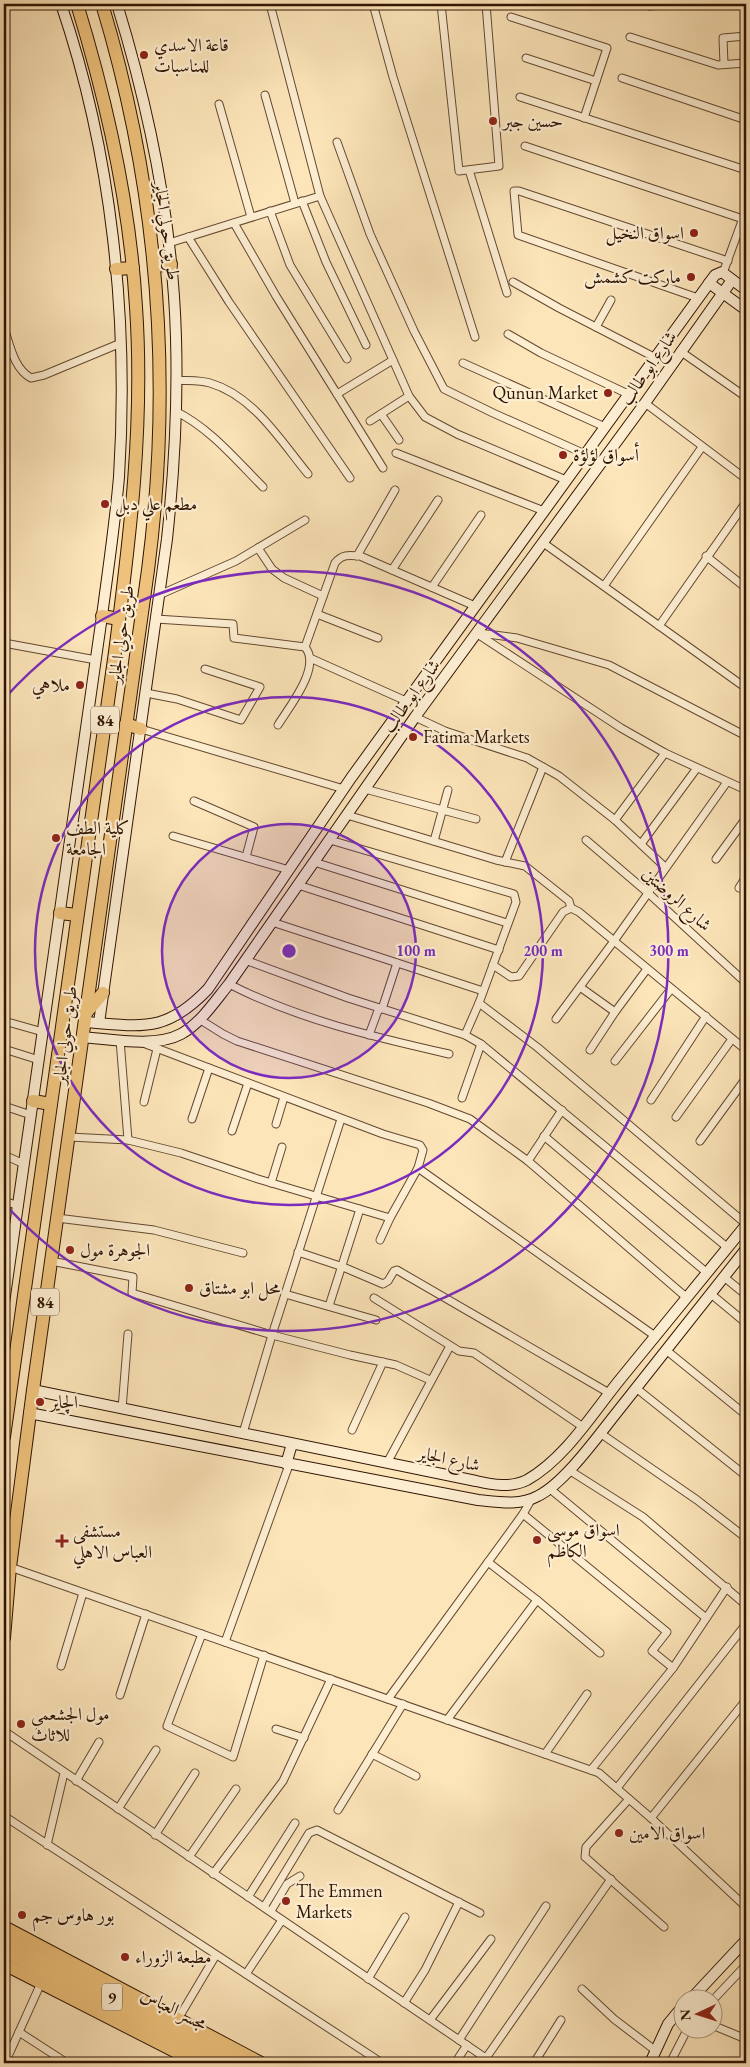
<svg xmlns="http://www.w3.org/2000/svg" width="750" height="2067" font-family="'EB Garamond',Amiri,serif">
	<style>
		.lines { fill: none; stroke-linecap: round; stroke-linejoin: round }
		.street-casing { stroke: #634830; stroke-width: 9 }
		.secondary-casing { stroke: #301402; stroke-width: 12 }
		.highway-casing { stroke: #301402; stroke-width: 14 }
		.street { stroke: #fdeed2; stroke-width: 7 }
		.secondary { stroke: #fdeed2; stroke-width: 10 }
		.highway { stroke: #eec27c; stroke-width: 12 }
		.ring { fill: none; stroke: #7b2cbf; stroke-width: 2.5 }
		.poi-dot { fill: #8f2418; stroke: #fdeed2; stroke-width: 2 }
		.labels { text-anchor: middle; stroke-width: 4.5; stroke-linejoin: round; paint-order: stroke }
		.shield { fill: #fdeed2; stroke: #6e5540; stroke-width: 1 }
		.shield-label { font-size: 16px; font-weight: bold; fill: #301402 }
		.poi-label { font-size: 18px; fill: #301402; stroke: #fdeed2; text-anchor: start }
		.street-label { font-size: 18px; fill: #301402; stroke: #fdeed2 }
		.centre { fill: #7b2cbf; stroke: #fdeed2; stroke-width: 2.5 }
		.ring-label { font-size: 15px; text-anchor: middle; font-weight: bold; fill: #7b2cbf; stroke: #fdeed2; stroke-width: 4.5; stroke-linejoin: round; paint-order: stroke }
	</style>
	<rect width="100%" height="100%" fill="#fce5b9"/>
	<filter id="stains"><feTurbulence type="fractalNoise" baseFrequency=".004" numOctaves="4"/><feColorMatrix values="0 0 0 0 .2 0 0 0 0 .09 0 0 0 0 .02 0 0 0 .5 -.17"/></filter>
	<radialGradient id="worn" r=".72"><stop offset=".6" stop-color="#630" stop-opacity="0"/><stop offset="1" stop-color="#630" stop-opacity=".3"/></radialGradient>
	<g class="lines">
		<defs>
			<g id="street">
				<path d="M270,4L320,196L409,396L425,417L457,434L566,480"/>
				<path d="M373,4L393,77L475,337"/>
				<path d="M441,4L459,171L499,166L486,4"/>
				<path d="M649,6L677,4"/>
				<path d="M511,17L607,48L584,118"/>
				<path d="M630,37L718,65L746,63"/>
				<path d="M526,58L596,81"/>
				<path d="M724,64L723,38L746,36"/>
				<path d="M622,78L746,120"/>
				<path d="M265,95L295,203"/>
				<path d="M520,97L746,170"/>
				<path d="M219,104L251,217"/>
				<path d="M337,142L370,234L414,331L444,389L493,413L585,454"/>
				<path d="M525,146L743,219"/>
				<path d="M469,170L507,293"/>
				<path d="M302,201L326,262L366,345"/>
				<path d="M270,211L290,265L347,359"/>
				<path d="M234,223L276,296L383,468"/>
				<path d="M188,237L229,302L350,478"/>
				<path d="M169,243L320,196"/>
				<path d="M723,273L746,210"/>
				<path d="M513,282L559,308L654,357"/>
				<path d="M698,298L518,235L514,191H519L728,261"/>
				<path d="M596,327L611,300"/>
				<path d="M4,328C10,345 14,369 31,378L44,375L121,343"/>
				<path d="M508,334L541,353L628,394"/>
				<path d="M680,351L746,397"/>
				<path d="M463,363L605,427"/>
				<path d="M176,380C187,381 199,380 210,383C254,396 280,440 308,474"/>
				<path d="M337,394L393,360"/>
				<path d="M645,403L746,479"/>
				<path d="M175,411C210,428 236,460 263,487"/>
				<path d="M381,414L399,440"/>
				<path d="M370,421L409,396"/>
				<path d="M396,453L544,511"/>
				<path d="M542,542L746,688"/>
				<path d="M258,548L272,569L284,578L323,596"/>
				<path d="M357,556L395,490"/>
				<path d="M706,556L746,588"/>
				<path d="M392,570L438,500"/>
				<path d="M604,586L702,447"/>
				<path d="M432,587L481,515"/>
				<path d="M159,595L236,561L305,520"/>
				<path d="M317,614L378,638"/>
				<path d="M156,619L233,624L234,638L305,647L335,563C342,554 349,555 360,556L475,606"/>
				<path d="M659,626L746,502"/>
				<path d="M476,633L621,728L665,753L746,790"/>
				<path d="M479,633L517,638L609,665L746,736"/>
				<path d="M4,643L96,660"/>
				<path d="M310,658L406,701"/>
				<path d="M146,693L177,699L241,720L260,687L205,669"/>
				<path d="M415,717L445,731L527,758L559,776L615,820L665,867"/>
				<path d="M278,725C289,707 322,667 305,647"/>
				<path d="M141,729L344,789"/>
				<path d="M365,789L476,819"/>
				<path d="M194,801L254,827L246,857"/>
				<path d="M347,815L496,860L525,866L569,901L571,908"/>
				<path d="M615,820L665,753"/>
				<path d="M173,836L289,870"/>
				<path d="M330,840L514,894L516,902L479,1003L537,1047L746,1224"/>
				<path d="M586,840L647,892L746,983"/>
				<path d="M434,841L448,790"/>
				<path d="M641,844L697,768"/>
				<path d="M716,859L746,818"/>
				<path d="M314,862L507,923"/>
				<path d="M505,862L543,767"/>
				<path d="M298,885L499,950"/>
				<path d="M739,888L746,877"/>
				<path d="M272,922L483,991"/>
				<path d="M245,960L348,998L465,1035L481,1044L728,1248"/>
				<path d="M493,965L511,977L519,976L563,912L571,908L579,912L746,1050"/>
				<path d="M229,984C297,1019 374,1037 449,1054"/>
				<path d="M580,987L615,1012"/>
				<path d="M382,1009L397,963"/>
				<path d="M199,1019L223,1034L237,1041L428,1103L470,1119L528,1161L686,1297"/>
				<path d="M556,1019L614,941L727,782"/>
				<path d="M4,1021L43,1032"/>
				<path d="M369,1035L379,1008"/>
				<path d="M465,1035L479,1003"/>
				<path d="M120,1040L128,1140"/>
				<path d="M143,1043L383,1134L420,1145L423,1150L418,1168L655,1336"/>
				<path d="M4,1049L39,1060"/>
				<path d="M590,1050L615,1012L647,969"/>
				<path d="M615,1061L671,989"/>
				<path d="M462,1098L481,1044"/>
				<path d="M651,1100L706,1016"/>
				<path d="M144,1102L157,1049"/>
				<path d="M4,1106L31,1115"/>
				<path d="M676,1117L732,1039"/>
				<path d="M192,1119L209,1068"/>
				<path d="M276,1124L284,1097"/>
				<path d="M232,1131L248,1083"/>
				<path d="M544,1136L706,1272"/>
				<path d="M69,1137L128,1140L181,1153L258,1179L390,1218"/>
				<path d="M700,1141L746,1078"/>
				<path d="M4,1155L24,1164"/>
				<path d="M528,1161L562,1110"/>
				<path d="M271,1183L282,1147"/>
				<path d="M4,1201L19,1206"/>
				<path d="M57,1218L154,1230L243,1253"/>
				<path d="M380,1240L390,1218L418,1168"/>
				<path d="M298,1252L343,1267L383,1284L388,1281L394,1271L397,1270L609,1393"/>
				<path d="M51,1261L133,1277L132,1293L272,1335L350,1355L396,1365L430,1380"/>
				<path d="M724,1277L746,1295"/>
				<path d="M285,1294L376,1320"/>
				<path d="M711,1294L746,1323"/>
				<path d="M374,1298L459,1351L474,1353L583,1427"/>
				<path d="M329,1306L360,1209"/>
				<path d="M666,1350L746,1415"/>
				<path d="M636,1388L746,1476"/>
				<path d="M122,1409L128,1334"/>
				<path d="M352,1430L383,1362"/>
				<path d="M243,1433L272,1335L341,1119"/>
				<path d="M600,1433L697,1500L746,1538"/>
				<path d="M387,1463L450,1346"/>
				<path d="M569,1470L643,1517L746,1605"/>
				<path d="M549,1488L706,1618"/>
				<path d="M523,1514L667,1632L652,1651L673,1668"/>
				<path d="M488,1562L537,1600L600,1653"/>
				<path d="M10,1567L599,1773L651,1818L746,1907"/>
				<path d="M202,1634L167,1726L233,1757L264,1655"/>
				<path d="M225,1642L289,1465"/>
				<path d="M61,1666L83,1593"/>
				<path d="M120,1695L146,1614"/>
				<path d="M388,1699L523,1514L531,1500"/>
				<path d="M447,1720L537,1600"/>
				<path d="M276,1729L304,1738"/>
				<path d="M4,1731L493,2063"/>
				<path d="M372,1754L416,1776"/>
				<path d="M545,1754L587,1694"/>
				<path d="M591,1770L673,1668L727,1587"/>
				<path d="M76,1781L99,1742"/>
				<path d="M617,1788L746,1624"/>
				<path d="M629,1799L586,1847L585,1857L664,1927"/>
				<path d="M118,1809L156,1750"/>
				<path d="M338,1810L403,1704"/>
				<path d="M4,1816L382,2063"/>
				<path d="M651,1818L746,1700"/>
				<path d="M155,1835L195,1773"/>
				<path d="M47,1845L64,1773"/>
				<path d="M189,1857L236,1789"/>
				<path d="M213,1874L283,1781L331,1679"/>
				<path d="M248,1897L295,1823"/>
				<path d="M264,1907L309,1833L317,1830L480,1913"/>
				<path d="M271,1911L287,1884L300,1876"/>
				<path d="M246,1974L282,1920"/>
				<path d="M368,1979L405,1917"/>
				<path d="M582,1989L614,2019L656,2051"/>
				<path d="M712,2001L746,1965"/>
				<path d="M404,2003L425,1970L459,1902"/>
				<path d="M178,2019L216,1955"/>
				<path d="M430,2020L491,1939"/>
				<path d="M712,2025L746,2039"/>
				<path d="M19,2032L67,2063"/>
				<path d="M459,2040L546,1906"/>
				<path d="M486,2058L611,1879"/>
				<path d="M671,2060L680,2063"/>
				<path d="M5,2063L41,1983"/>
				<path d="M455,2063L467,2045"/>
				<path d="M534,2063L561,2020"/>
				<path d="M670,2063L687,2030"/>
			</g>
			<g id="secondary">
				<path d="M709,283L746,310"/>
				<path d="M84,1022C142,1026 165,1034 208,989L351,778L715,275L722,272L746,290"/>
				<path d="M99,1023L167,539C174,473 178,405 176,338C173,225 150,112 117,4"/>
				<path d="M82,1037C110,1039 155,1048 181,1034C201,1023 215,1001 229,984L415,717L645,403L732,280"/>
				<path d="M4,1303L102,616C108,570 115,524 119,477C129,319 112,154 61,4"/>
				<path d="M33,1390L476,1481C493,1485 511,1488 527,1480C566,1458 594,1411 622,1377C663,1326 705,1276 746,1225"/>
				<path d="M29,1413L478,1500C498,1502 520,1506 538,1496C564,1483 595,1440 614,1416C658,1361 702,1305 746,1249"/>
				<path d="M286,1464L292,1444"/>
				<path d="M690,2000L746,1940"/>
				<path d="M650,2063L668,2024L682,2007"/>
			</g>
			<g id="highway">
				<path d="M155,266L171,264"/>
				<path d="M116,269L133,268"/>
				<path d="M102,616L119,619"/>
				<path d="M126,724L141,729"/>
				<path d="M60,913L77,915"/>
				<path d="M85,1014L103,993"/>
				<path d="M33,1101L51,1104"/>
				<path d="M4,1437L115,652C130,537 144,424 136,307C130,204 107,102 77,4"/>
				<path d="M4,1638L10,1567L33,1390L148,570C173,378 158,189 102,4"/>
				<path d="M4,1927L261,2063"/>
				<path d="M4,1940L221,2053L240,2059"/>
				<path d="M4,1951L220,2063"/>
				<path d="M4,1964L198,2063"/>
			</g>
		</defs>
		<use href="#street" class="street-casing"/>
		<use href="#secondary" class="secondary-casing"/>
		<use href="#highway" class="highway-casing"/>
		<use href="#street" class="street"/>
		<use href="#secondary" class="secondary"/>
		<use href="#highway" class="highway"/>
	</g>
	<circle cx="289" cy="951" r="127" fill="#7b2cbf" fill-opacity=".12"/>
	<g class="ring">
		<circle cx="289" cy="951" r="127"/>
		<circle cx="289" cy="951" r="254"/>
		<path d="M4 699A380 380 0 1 1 4 1203"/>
	</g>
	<g class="poi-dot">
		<circle cx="144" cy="55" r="5"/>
		<circle cx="493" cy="121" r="5"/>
		<circle cx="694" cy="233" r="5"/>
		<circle cx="691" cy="277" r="5"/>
		<circle cx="608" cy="393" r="5"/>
		<circle cx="563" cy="455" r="5"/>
		<circle cx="105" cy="504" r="5"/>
		<circle cx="80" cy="685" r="5"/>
		<circle cx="413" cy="737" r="5"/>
		<circle cx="56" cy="838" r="5"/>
		<circle cx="70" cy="1250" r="5"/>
		<circle cx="189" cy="1288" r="5"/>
		<circle cx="40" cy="1402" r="5"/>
		<circle cx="537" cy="1540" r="5"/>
		<path d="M59.5 1533.5h5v5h5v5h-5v5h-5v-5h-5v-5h5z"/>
		<circle cx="21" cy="1724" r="5"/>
		<circle cx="619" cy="1833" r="5"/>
		<circle cx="286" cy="1901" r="5"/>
		<circle cx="22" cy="1915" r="5"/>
		<circle cx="125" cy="1957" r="5"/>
	</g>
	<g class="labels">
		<g class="shield">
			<rect x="91" y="706.5" width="28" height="27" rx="4"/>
			<rect x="31" y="1288.5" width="28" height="27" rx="4"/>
			<rect x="102" y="1983.5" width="20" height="27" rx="4"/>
		</g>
		<g class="shield-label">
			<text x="105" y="726">84</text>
			<text x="45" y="1308">84</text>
			<text x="112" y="2003">9</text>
		</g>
		<g class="poi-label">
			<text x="154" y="51">قاعة الاسدي<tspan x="154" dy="21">للمناسبات</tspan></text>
			<text x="503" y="127">حسين جبر</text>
			<text x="684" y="239" text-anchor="end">اسواق النخيل</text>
			<text x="681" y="283" text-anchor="end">ماركت كشمش</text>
			<text x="598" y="399" text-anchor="end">Qunun Market</text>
			<text x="573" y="461">أسواق لؤلؤة</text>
			<text x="115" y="510">مطعم علي دبل</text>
			<text x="70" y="691" text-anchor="end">ملاهي</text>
			<text x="423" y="743">Fatima Markets</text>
			<text x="66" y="834">كلية الطف<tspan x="66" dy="21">الجامعة</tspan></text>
			<text x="80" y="1256">الجوهرة مول</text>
			<text x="199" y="1294">محل ابو مشتاق</text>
			<text x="50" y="1408">الچاير</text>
			<text x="547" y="1536">اسواق موسى<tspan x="547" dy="21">الكاظم</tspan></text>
			<text x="73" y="1537">مستشفى<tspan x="73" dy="21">العباس الاهلي</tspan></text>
			<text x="31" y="1720">مول الجشعمي<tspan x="31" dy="21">للاثاث</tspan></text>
			<text x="629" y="1839">اسواق الامين</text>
			<text x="296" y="1897">The Emmen<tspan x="296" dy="21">Markets</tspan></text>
			<text x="32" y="1921">بور هاوس جم</text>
			<text x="135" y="1963">مطبعة الزوراء</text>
		</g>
		<g class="street-label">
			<text transform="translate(167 231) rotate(82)" y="6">طريق حولي الجاير</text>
			<text transform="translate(648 368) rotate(-55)" y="6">شارع ابو طالب</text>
			<text transform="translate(121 634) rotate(-82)" y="6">طريق حولي الجاير</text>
			<text transform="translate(411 696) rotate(-54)" y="6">شارع ابو طالب</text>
			<text transform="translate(677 899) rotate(42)" y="6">شارع الروضتين</text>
			<text transform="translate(65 1035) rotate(-83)" y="6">طريق حولي الجاير</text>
			<text transform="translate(449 1459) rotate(12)" y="6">شارع الجاير</text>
			<text transform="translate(174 2009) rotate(27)" y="6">مجسر العباس</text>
		</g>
	</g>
	<circle cx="289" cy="951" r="8" class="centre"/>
	<g class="ring-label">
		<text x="416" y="956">100 m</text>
		<text x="543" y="956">200 m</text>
		<text x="669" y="956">300 m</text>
	</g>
	<rect width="750" height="2067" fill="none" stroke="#fce5b9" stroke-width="20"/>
	<rect x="5" y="5" width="740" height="2057" fill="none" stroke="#301402" stroke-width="2.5"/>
	<rect x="10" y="10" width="730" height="2047" fill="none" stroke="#301402"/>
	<g transform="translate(698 2014) rotate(266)"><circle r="24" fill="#fdeed2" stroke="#ab977f"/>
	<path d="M0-4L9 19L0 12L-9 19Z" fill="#8f2418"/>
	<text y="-8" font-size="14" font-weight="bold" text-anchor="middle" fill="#301402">N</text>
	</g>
	<rect width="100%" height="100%" filter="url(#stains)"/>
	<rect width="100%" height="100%" fill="url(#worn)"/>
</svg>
